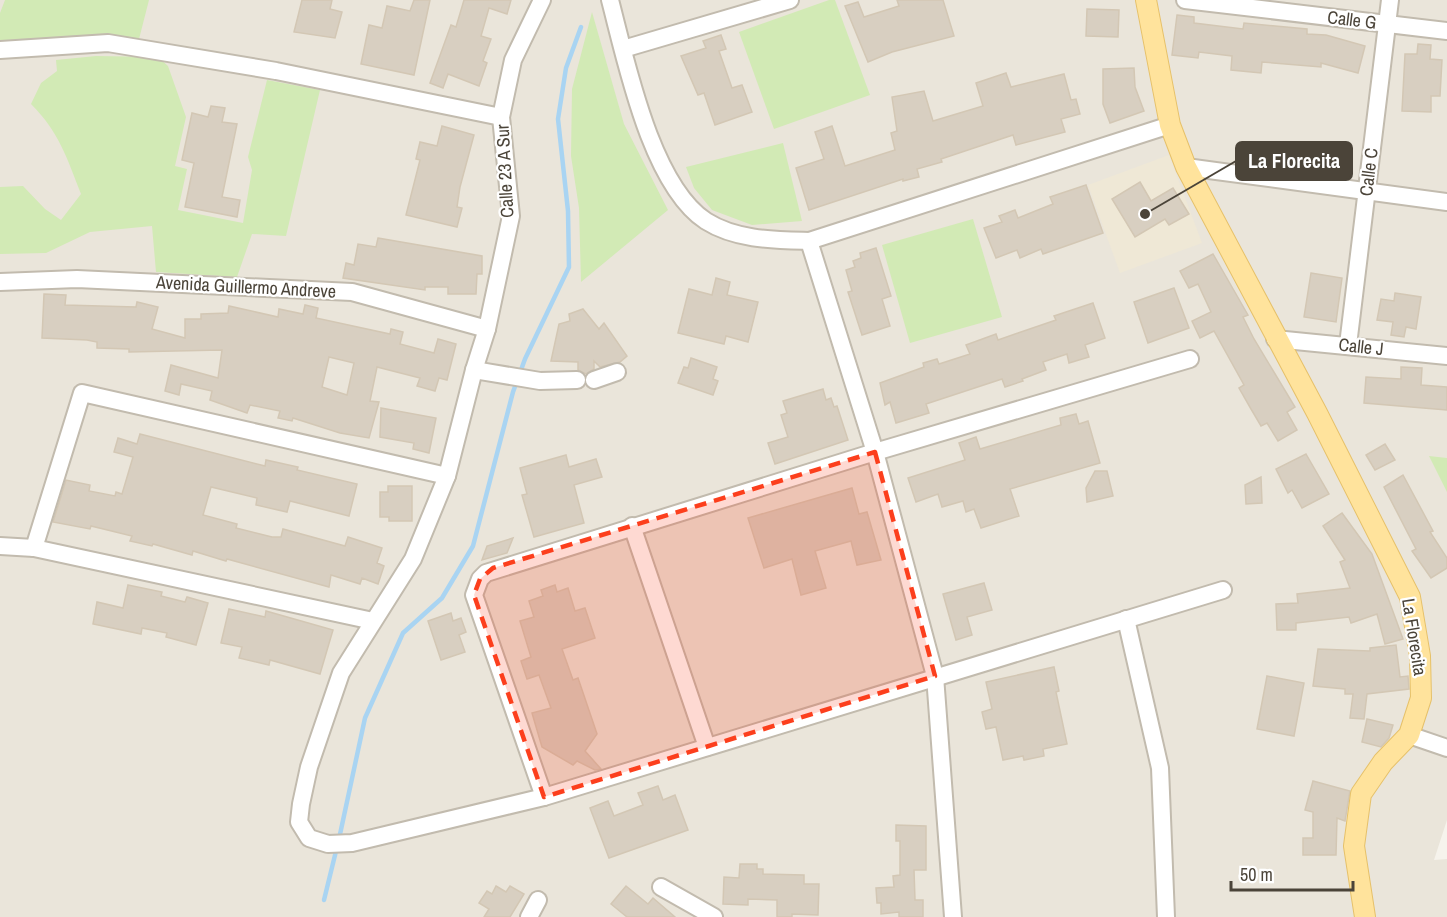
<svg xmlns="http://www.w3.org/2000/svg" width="1447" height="917" font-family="'Archivo Narrow',sans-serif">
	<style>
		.residential { fill: #eae5da }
		.education { fill: #efe8d6 }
		.green { fill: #d2eab5 }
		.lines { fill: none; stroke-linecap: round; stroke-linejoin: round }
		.stream { stroke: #a9d4f2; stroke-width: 4.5 }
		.building { fill: #d8cfc1; stroke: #d3c7b4; stroke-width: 1.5; fill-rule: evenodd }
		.minor-casing { stroke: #c2bbae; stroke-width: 20 }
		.major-casing { stroke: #e6c16a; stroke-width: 22 }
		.minor { stroke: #fff; stroke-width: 16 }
		.major { stroke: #ffe39c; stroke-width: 20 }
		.marked { fill: #fc3f1d; fill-opacity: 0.2; stroke: #fc3f1d; stroke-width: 4.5; stroke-dasharray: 12 8; stroke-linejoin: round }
		.labels { text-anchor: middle; stroke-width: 4.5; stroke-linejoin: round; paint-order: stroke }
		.street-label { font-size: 18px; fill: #4b4439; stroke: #fff }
		.leader { fill: none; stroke: #4b4439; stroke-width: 2 }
		.callout-dot { fill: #4b4439; stroke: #fff; stroke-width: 2 }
		.callout { fill: #4b4439; stroke: #4b4439; stroke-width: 2 }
		.callout-label { font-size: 20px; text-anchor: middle; font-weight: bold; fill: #fff }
	</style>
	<rect width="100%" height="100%" fill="#f6f3ec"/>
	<path class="residential" d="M0,0H1447V820L1434,860L1447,859V917H0Z"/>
	<path class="education" d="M1169,155L1202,243L1120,273L1088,185Z"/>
	<g class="green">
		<path d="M5,0H149L138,43L100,34L0,44V13Z"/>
		<path d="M829,0H835L870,95L774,129L739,32Z"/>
		<path d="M592,12L624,124L668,210L581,282L579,208L571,156L572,89Z"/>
		<path d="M96,56L158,57L168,66L186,117L175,166L187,169L178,210L243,223L252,170L248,157L267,80L320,90L286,236L252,234L237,277L156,272L152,226L90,232L46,253L0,254V187L23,186L45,209L61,220L81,194C67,158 59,132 31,104L41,83L57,71L56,60Z"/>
		<path d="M783,143L802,221L752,225L712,210L694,188L686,167Z"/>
		<path d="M973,219L1002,317L910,343L882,245Z"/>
		<path d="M1429,456L1447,458V492Z"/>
	</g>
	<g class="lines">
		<g class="stream">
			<path d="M339,839L365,718L403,633L442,598L473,546L513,392L525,359L569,267L568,211L558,119L566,68L581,27"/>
			<path d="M324,900L337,847"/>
		</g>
	</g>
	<g class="building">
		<path d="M302,0H332L330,9L342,12L335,38L294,32Z"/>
		<path d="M414,0H430L414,75L361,64L369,25L382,28L387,6L410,11Z"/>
		<path d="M464,0H511L507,14L489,8L481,36L491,39L483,61L487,63L479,86L448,74L443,88L430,83L451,25L456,27Z"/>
		<path d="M897,0H943L954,36L892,52L868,62L845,6L858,2L864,17L899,6Z"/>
		<path d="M1087,9L1119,10L1118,37L1086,36Z"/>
		<path d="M1177,15L1194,17V23L1243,29L1244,23L1307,29V34L1326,35L1365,46L1358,73L1321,63V67L1262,62L1261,73L1231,70L1232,56L1199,52L1198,58L1172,55Z"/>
		<path d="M721,35L726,49L719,51L732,88L742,85L752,112L715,125L704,93L698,95L681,56L706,48L703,41Z"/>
		<path d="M1418,44L1431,45L1430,59L1442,60L1440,96H1431V112L1402,111L1405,54H1417Z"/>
		<path d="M1134,68L1135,87L1144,111L1110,123L1103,104V69Z"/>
		<path d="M1006,73L1011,87L1064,74L1071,100L1076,99L1080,114L1061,119L1065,132L1016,145L1013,135L941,159L942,162L917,169L919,177L903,181V179L809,210L796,168L824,159L815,132L832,126L845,166L895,150L891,133L897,131L892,97L924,91L933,121L983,106L976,83Z"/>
		<path d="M211,106L225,108L222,122L237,124L222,197L240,200L237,217L185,207L194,163L182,160L192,113L208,117Z"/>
		<path d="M442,126L474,135L460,187L457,207L462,208L457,227L406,215L420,160L416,159L420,142L437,146Z"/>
		<path d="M1140,182L1151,201L1173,188L1189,214L1169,225L1165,219L1135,237L1112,199Z"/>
		<path d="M1086,185L1103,233L1043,254L1041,249L1020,258L1017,250L996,258L984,228L1002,222L999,216L1015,210L1018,218L1053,204L1050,197Z"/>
		<path d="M378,238L482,256V274H477L476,294H448V287H425V290L343,278L346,263L354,265L358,244L376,247Z"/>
		<path d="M876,248L891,296L882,299L890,326L862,335L848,292L852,291L846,270L855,267L853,261L861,258L860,253Z"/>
		<path d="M1213,254L1248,315L1243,317L1254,339L1295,407L1287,412L1297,430L1278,441L1267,423L1261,426L1251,409L1239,388L1244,385L1214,331L1200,338L1192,321L1211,312L1198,284L1189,288L1180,271Z"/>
		<path d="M1311,273L1342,278L1336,322L1304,317Z"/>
		<path d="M716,278L730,282L727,295L758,302L748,342L726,336L724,344L678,333L689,289L712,295Z"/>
		<path d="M1174,288L1189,328L1148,343L1134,302Z"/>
		<path d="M1395,293L1421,297L1416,329L1406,327L1404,337L1391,335L1393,322L1377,320L1381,299L1394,301Z"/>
		<path d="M44,294L66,295L65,305L136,307L137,302L158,307L152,329L185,338V319H201V314L228,313L229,306L278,317L279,309L303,314L305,305L318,308L316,318L390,334L391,329L403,332L400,344L434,353L438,339L456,344L447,380L439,378L435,391L417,386L420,378L377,367L370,401L379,402L369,438L340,433L293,418L292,421L278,418L280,411L250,405L247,413L210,400L212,391L181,384L179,395L165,391L171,365L218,378L222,350L129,352V349L97,348V342L87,340L42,338ZM329,357L354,363L347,395L322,387Z"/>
		<path d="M1093,303L1105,338L1085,345L1089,357L1069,363L1067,354L1043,362L1046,370L1022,379L1023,381L1005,387L1002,379L926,404L929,413L896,423L890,402L885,405L880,383L924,367L923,363L937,359L939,364L970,354L966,345L996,334L998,340L1018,333L1056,320L1054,316Z"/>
		<path d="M583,309L599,329L604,323L627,356L620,362L600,367L594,361V369L586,374L578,370V362L551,361L559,324L570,321L569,314Z"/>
		<path d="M691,358L717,367L713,379L718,381L713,395L678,383L684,367L688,368Z"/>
		<path d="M1401,367L1422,368L1421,385L1447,387V410L1364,403L1366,377L1401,379Z"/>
		<path d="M823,389L826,400L831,398L834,407L837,406L848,440L775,464L768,443L788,437L781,415L787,413L783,401Z"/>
		<path d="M381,408L436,418L429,453L413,449L414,443L380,437Z"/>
		<path d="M1076,414L1079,424L1088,421L1100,463L1010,489L1019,516L981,528L974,509L966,512L963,501L942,507L938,494L916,502L908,478L965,460L959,443L976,437L980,449L1061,425L1060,418Z"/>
		<path d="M140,434L265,466L266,460L298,467L297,470L357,484L349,516L290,501L287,512L256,505L257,498L211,487L203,515L237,524L236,528L272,537H281L283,529L345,546L348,537L382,548L377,563L384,566L378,584L362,578L360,584L331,575L329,587L227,559L226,561L193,551L192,555L153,544L152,546L130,541L132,536L91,526L90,529L53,522L66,480L90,485L89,491L115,496L116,492L122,494L133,457L114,452L118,438L137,444Z"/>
		<path d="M1385,444L1395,460L1375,470L1366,455Z"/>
		<path d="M1306,454L1329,494L1302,508L1292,490L1288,493L1276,469Z"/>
		<path d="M566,455L569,467L596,459L602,477L574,485L584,523L534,537L522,495L527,494L520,468Z"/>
		<path d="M1095,471H1107L1113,496L1087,502L1086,488Z"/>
		<path d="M1403,475L1433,531L1430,532L1447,558V568L1431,578L1412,551L1416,549L1384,487Z"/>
		<path d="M1261,477L1262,503L1246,504L1245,485Z"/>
		<path d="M388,486H412V521H389V517H380V492H388Z"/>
		<path d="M852,488L859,514L867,512L881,560L857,565L851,541L815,551L826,588L801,595L792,559L764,568L748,518Z"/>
		<path d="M1342,513L1372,554L1403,639L1385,644L1377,614L1351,623L1349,617L1296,623V630H1277L1276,604L1298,603L1297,594L1350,588L1340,562L1345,560L1323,526Z"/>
		<path d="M513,538L507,553L482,560L487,546Z"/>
		<path d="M984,583L992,610L967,617L972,635L956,640L943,594Z"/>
		<path d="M128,585L162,592L161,596L185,602L187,597L208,603L196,645L166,637L167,633L142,628L141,634L93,624L97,602L123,608Z"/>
		<path d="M555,585L557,592L568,588L575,611L585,608L595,638L562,649L573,680L578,678L597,734L585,751L601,769L595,770L577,761L573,765L542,747L532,713L551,708L539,675L527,679L521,661L531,657L520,621L534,617L529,601L543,596L541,590Z"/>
		<path d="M229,609L265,617L266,611L333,630L320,674L270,660L269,665L239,658L242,647L221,643Z"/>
		<path d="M451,613L453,621L461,618L466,632L459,635L465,652L441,660L428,621Z"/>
		<path d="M1396,645L1400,677L1408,676L1409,689L1367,694L1364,719L1350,718L1353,694H1345V689L1313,686L1318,649L1370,651V648Z"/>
		<path d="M1054,667L1059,691L1056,692L1067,744L1043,749L1044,756L1024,760L1023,756L1003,760L996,727L986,729L982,712L992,709L986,682Z"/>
		<path d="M1267,676L1304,683L1294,736L1257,729Z"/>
		<path d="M1367,719L1393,725L1389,738L1381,747L1362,742Z"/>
		<path d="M1313,781L1350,791L1345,821L1337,818L1336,855H1303V838H1313V812L1305,810Z"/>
		<path d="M658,786L663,800L675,795L688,830L609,858L590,808L608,801L614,816L643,805L638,793Z"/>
		<path d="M896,825L926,826V870H914L915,900H923V917H899V912L881,914V903H877L876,888L894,887L893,876L900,875V841H896Z"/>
		<path d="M740,864H757V869H763V874L804,875V884H819L818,915L792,914V917H777V900L748,899V905L723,904L724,877L739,878Z"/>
		<path d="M496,886L506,892L510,886L524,894L510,917H484L489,909L479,903L487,891L492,894Z"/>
		<path d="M626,886L648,904L653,898L675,917H627L611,904Z"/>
	</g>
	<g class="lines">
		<defs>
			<g id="minor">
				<path d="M542,0L513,60L501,117L511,216L487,329L474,370L447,476L413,559L341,673L309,767L301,804L299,822L309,838L328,844L352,843L544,797L1223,590"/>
				<path d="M610,0C626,61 651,185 706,221C736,240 774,240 809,241L1170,125"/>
				<path d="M1185,0L1447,31"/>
				<path d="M623,49L790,0"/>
				<path d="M0,50L108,43L276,71L501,117"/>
				<path d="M1186,167L1447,202"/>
				<path d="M809,241L875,452L935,676L953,917"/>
				<path d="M0,282L77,279L352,292L487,329"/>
				<path d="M1275,339L1447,356"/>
				<path d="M1348,345L1390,0"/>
				<path d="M474,370L540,381L577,380"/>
				<path d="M594,380L617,372"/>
				<path d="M632,526L707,747"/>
				<path d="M0,546L34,548L373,621"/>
				<path d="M34,548L82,393L447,476"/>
				<path d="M1126,619L1160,768L1166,917"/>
				<path d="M1409,735L1447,748"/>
				<path d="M544,797L474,595L480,579L486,573L875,452L1190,359"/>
				<path d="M661,887L714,917"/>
				<path d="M529,917L538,900"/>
			</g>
			<path id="major" d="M1146,0L1170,125L1186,167L1317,413L1410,597L1420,656L1421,698L1409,735L1383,762L1361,794L1354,846L1365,917"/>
		</defs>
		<use href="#minor" class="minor-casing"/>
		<use href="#major" class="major-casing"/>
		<use href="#minor" class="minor"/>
		<use href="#major" class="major"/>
	</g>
	<path class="marked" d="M875,452L935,676L544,797L474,595L480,579L493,568Z"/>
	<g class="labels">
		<g class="street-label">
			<text transform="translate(1352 20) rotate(7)" y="6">Calle G</text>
			<text transform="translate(505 171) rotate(-93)" y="6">Calle 23 A Sur</text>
			<text transform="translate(1369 172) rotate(-83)" y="6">Calle C</text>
			<text transform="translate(246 287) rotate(3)" y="6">Avenida Guillermo Andreve</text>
			<text transform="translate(1361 347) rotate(6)" y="6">Calle J</text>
			<text transform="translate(1414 637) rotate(81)" y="6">La Florecita</text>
		</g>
	</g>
	<path class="leader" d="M1145 214L1236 161"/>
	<circle class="callout-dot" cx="1145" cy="214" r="6"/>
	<rect class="callout" x="1236" y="142" width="116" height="38" rx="6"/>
	<g class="callout-label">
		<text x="1294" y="168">La Florecita</text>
	</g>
	<path d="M1231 881v9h122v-9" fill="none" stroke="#4b4439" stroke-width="3"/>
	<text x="1240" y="881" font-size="18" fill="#4b4439" stroke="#ffffff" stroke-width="4.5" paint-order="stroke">50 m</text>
</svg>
